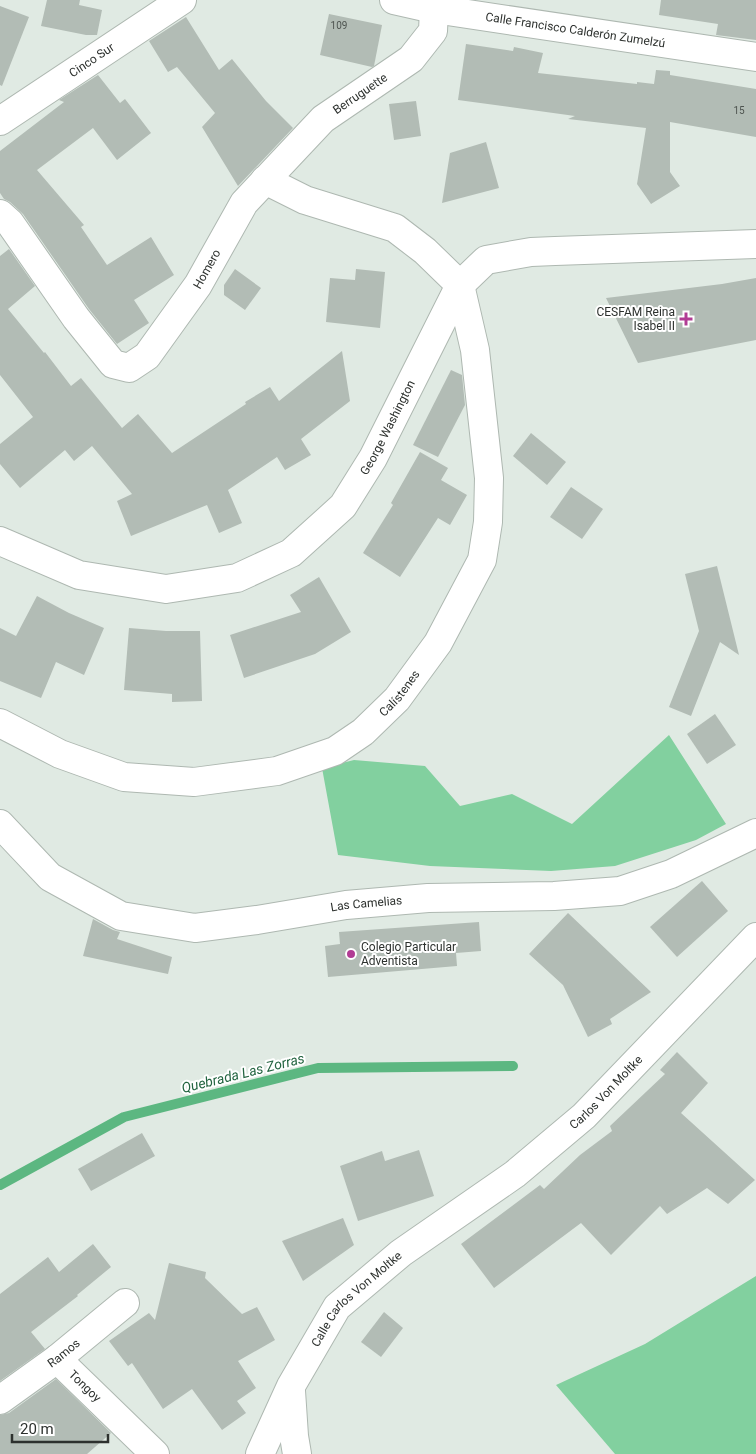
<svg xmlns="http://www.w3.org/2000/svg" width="756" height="1454" font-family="Roboto,sans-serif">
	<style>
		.green { fill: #82d09f }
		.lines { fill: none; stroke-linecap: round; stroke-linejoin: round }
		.stream { stroke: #5cb781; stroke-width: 10 }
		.building { fill: #b2bcb5 }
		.minor-casing { stroke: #aeb8b1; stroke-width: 30 }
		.tertiary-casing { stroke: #aeb8b1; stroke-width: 30 }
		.secondary-casing { stroke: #aeb8b1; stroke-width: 30 }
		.minor { stroke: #fff; stroke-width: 28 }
		.tertiary { stroke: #fff; stroke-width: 28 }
		.secondary { stroke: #fff; stroke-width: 28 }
		.poi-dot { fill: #b13c94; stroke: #fff; stroke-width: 2 }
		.labels { text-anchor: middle; stroke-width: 4; stroke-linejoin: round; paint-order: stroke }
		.number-label { font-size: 10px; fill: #4e5450 }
		.street-label { font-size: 12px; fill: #2d312e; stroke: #fff }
		.poi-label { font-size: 12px; fill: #2d312e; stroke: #fff; text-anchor: end }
		.water-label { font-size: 14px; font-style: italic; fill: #246541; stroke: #fff }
	</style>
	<rect width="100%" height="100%" fill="#e0eae3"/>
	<g class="green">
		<path d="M669,735L726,824L696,840L615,866L551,871L430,866L338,855L322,768L354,760L425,766L460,806L512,794L572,824Z"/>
		<path d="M756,1276V1454H615L556,1385L645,1344Z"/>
	</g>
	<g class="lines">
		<path class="stream" d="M0,1185L124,1117L318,1068L513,1066"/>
	</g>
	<g class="building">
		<path d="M47,0H80L79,5L102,10L97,35H86L41,26Z"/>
		<path d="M661,0H756V40L716,35L718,24L659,15Z"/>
		<path d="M0,6L29,17L2,86L0,85Z"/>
		<path d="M329,14L382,25L374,66L372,67L320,55Z"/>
		<path d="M186,17L219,70L232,59L266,101L293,128L238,186L202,127L215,113L177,67L168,72L149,41Z"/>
		<path d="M466,44L513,51L514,47L543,53L538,73L637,84V82L654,84L656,70L670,71V75L756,89V137L670,122V172L680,186L651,204L637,184L646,128L568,119L575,116L458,100Z"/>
		<path d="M98,75L120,103L125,99L151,133L117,160L93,128L37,170L84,225L81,227L107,265L151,237L174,275L134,300L149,323L117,344L89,309L23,214L10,202L4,199L0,193V151L64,102L59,100Z"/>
		<path d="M416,101L421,136L394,140L389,104Z"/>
		<path d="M486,142L499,188L442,203L450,153Z"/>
		<path d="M9,249L35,286L8,309L44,353L45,352L71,386L81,378L122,428L138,414L172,453L246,404L245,402L270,387L279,401L342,351L350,401L301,439L311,455L285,470L277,457L228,490L242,523L219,533L207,505L131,536L117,501L132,494L92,446L74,461L65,450L20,488L0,464V444L33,417L0,375V256Z"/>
		<path d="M235,269L261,288L245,310L224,295V285Z"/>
		<path d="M356,269L385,272L380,328L326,322L330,278L355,280Z"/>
		<path d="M756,278V340L638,363L606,298L722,284Z"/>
		<path d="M451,370L462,375L465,405L438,457L413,445Z"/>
		<path d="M531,433L566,462L547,485L513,456Z"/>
		<path d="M420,452L448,468L441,480L467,495L450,525L438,518L400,577L363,553L393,505L391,503Z"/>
		<path d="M571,487L603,509L582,539L550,517Z"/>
		<path d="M717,566L739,655L720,642L691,716L669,707L699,631L685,574Z"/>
		<path d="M319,577L351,632L315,654L244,678L230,635L301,612L290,595Z"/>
		<path d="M37,596L69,613L104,628L84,675L56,662L41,698L0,681V628L16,636Z"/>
		<path d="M129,628L166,631H200L202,701L172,702V694L124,690Z"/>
		<path d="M715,714L736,745L707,764L687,734Z"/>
		<path d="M702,881L728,911L677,957L650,927Z"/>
		<path d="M568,913L651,992L610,1019L612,1024L588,1037L563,985L529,954Z"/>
		<path d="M93,919L113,930L120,932L117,939L172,957L168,974L83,956Z"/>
		<path d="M479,922L481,951L456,953L457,966L328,977L325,946L340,944L339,932Z"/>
		<path d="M677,1052L708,1083L681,1113L755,1180L728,1204L707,1188L667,1214L660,1206L611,1255L581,1223L494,1288L461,1244L540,1185L544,1189L580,1155L612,1131L610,1126L665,1074L660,1070Z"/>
		<path d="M142,1133L155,1156L91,1191L78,1169Z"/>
		<path d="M419,1150L434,1196L358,1221L340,1166L382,1151L385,1161Z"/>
		<path d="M343,1218L354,1245L303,1281L282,1241Z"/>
		<path d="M93,1244L111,1267L77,1295L78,1296L31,1332L45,1349L0,1381V1294L48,1257L59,1272Z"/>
		<path d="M169,1263L206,1272L205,1278L242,1314L257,1307L275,1340L238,1361L256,1388L237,1401L246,1413L222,1430L192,1389L163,1409L132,1363L128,1366L109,1341L149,1313L155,1320Z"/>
		<path d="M384,1312L403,1328L381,1357L361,1342Z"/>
		<path d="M56,1379L111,1433L87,1454H0V1415L9,1413Z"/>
	</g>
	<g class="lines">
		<defs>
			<g id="minor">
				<path id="s1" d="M394,0L434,9L756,57"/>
				<path id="s2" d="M0,121L182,0"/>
				<path id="s3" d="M0,214L10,223L76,318L113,364L129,368L147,356L198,285L244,203L323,119L411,59L433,31L434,9L432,0"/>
				<path id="s4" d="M0,723L60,754L124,777L194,782L277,771L335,751L363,732L397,699L438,643L482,560L488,522L489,478L475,350L460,285L425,251L395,228L305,200L265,180"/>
				<path id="s5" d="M0,824L50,877L121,916L195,928L257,920L346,905L428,898L554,896L620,891L671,874L756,833"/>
				<path id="s6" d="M57,1359L155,1454"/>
				<path id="s7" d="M0,1400L57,1359L125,1303"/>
			</g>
			<g id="tertiary">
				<path id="s8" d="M0,541L79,575L166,589L237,578L291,553L343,506L373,458L460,285L486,260L531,252L555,251L756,244"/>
			</g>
			<g id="secondary">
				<path d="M291,1391L294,1436L297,1454"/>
				<path id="s9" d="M260,1454L291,1386L337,1307L401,1253L515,1174L584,1116L756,937"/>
			</g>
		</defs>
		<use href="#minor" class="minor-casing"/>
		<use href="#tertiary" class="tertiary-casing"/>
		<use href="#secondary" class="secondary-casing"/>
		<use href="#minor" class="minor"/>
		<use href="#tertiary" class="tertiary"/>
		<use href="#secondary" class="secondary"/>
	</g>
	<g class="poi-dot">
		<path d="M683.5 311.5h5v5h5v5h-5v5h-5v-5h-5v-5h5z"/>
		<circle cx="351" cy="954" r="5"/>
	</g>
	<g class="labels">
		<g class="number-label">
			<text x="339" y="29">109</text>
			<text x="739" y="114">15</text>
		</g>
		<g class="street-label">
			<text dy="4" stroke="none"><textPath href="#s1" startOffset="184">Calle Francisco Calderón Zumelzú</textPath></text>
			<text dy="4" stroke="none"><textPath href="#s2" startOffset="110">Cinco Sur</textPath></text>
			<text dy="4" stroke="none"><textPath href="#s3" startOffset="568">Berruguette</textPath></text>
			<text dy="4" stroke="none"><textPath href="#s3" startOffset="332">Homero</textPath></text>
			<text dy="4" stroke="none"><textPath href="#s8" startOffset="466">George Washington</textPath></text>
			<text dy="4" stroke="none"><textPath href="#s4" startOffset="438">Calístenes</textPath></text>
			<text dy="4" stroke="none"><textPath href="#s5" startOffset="402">Las Camelias</textPath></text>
			<text dy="4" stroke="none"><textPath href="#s9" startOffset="511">Carlos Von Moltke</textPath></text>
			<text dy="4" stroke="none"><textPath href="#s9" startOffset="185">Calle Carlos Von Moltke</textPath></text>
			<text dy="4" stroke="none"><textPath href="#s7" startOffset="79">Ramos</textPath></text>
			<text dy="4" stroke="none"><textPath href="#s6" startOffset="39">Tongoy</textPath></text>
		</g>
		<g class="poi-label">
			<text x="675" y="316">CESFAM Reina<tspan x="675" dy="14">Isabel II</tspan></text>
			<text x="361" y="951" text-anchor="start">Colegio Particular<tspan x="361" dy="14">Adventista</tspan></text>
		</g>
		<g class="water-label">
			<text transform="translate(243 1073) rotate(-14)" y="5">Quebrada Las Zorras</text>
		</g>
	</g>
	<path d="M12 1434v8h96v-8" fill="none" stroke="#2d312e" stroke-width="2.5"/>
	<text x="20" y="1434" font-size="15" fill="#2d312e" stroke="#ffffff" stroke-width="4" paint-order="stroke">20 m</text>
</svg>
